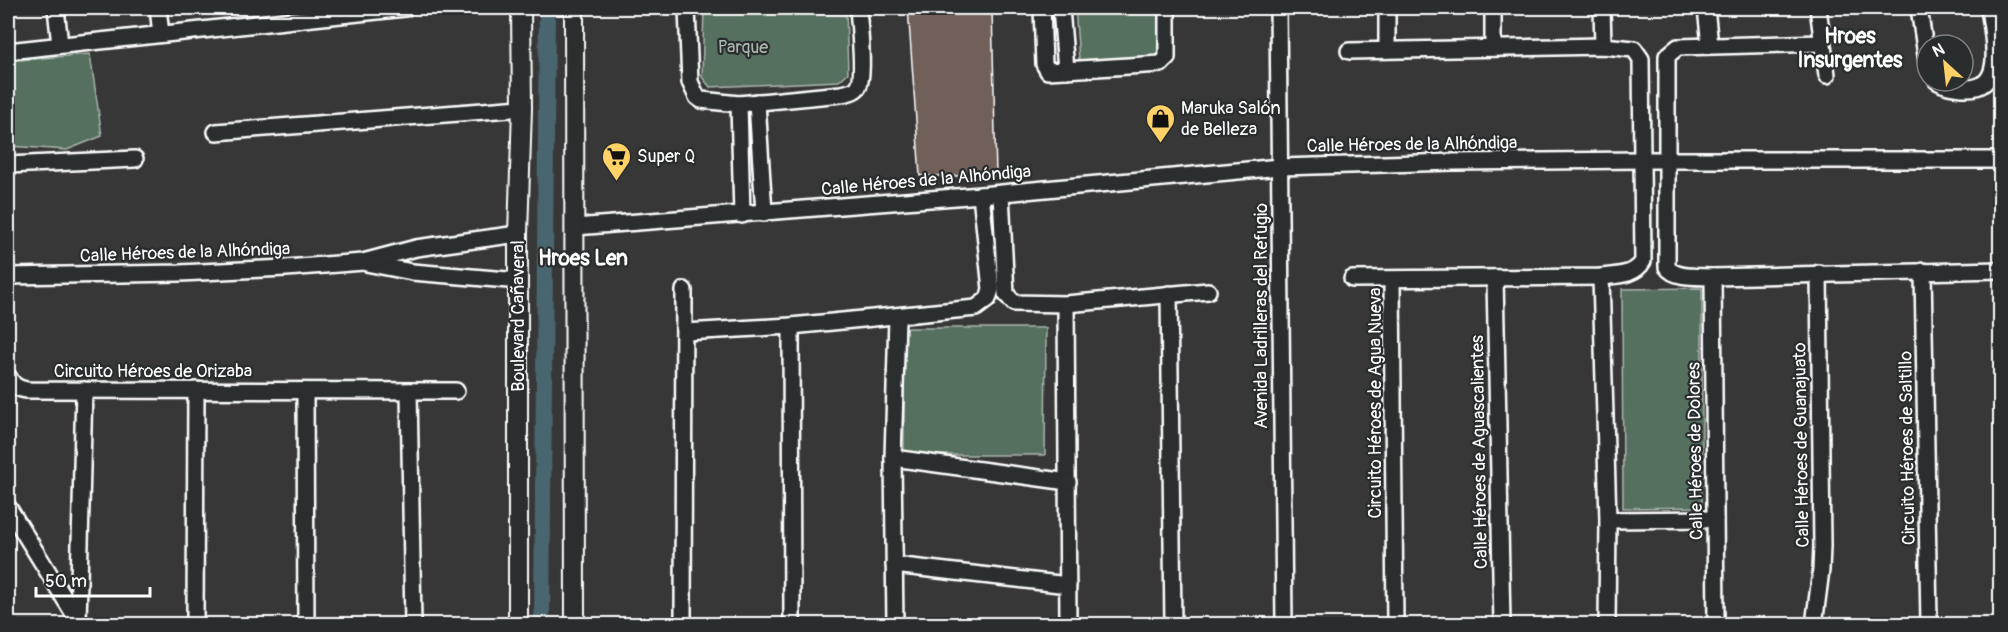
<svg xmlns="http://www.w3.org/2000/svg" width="2008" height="632" font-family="Pangolin,sans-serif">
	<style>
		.green { fill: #546f5e; stroke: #aab7ae; stroke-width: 1.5 }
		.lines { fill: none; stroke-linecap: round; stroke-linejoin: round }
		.canal { stroke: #4a666f; stroke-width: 16 }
		.building { fill: #71605a; stroke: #fff; stroke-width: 1.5 }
		.minor-casing { stroke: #fff; stroke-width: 20 }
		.tertiary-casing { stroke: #fff; stroke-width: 22 }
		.minor { stroke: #2a2d2e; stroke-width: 15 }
		.tertiary { stroke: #2a2d2e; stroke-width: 18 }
		.labels { text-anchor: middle; stroke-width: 4.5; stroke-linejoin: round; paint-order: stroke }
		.park-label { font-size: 18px; fill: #aab7ae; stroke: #2a2d2e }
		.poi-label { font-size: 18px; fill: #fff; stroke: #2a2d2e; text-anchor: start }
		.street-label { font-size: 18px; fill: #fff; stroke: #2a2d2e }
		.quarter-label { font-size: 21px; font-weight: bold; fill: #fff; stroke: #2a2d2e }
	</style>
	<rect width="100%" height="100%" fill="#383737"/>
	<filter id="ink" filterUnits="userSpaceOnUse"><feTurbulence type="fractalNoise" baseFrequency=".0167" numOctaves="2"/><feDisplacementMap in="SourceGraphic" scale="12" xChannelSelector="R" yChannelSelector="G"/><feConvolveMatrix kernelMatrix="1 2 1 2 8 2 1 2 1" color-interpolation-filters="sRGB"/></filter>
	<g filter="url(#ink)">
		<g class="green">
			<path d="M704,8H844L846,10L848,73L839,81L710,87L702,77Z"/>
			<path d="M1075,8H1157L1162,38L1158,59L1094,63L1079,59Z"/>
			<path d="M90,54L102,136L67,150L8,146V61Z"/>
			<path d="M1702,288V507L1623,508L1622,289Z"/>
			<path d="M904,328H1046L1045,455H904Z"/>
		</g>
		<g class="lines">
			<path class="canal" d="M542,624L547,8"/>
		</g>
		<path class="building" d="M908,8H992L996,176H920Z"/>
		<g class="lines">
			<defs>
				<g id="minor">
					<path d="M56,8L60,45"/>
					<path d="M158,8L161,34"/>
					<path d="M687,8L690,82L697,97L701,100L739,104L841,94C847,93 854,92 858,87C865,78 859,21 858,8"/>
					<path d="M1042,8L1044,64L1048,71L1161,64L1167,58V8"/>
					<path d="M1061,8L1066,70"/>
					<path d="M1278,8L1284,624"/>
					<path d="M1493,8V48"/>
					<path d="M1602,8L1603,46"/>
					<path d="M1706,8L1710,45"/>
					<path d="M1818,8L1827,75"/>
					<path d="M1919,8L1927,62"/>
					<path d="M1822,43L1678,47L1667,56V267C1675,279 1699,276 1713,277L2000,270"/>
					<path d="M1387,50V8"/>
					<path d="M8,51L405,8"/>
					<path d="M1349,51L1603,46L1634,49L1641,59L1643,261C1635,276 1616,275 1601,277L1352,279"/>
					<path d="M1937,81C1946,87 1954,87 1964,88C2008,91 1992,34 1989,8"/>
					<path d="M757,102L764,213"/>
					<path d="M739,104L742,215"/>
					<path d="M216,132L522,108"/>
					<path d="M8,165L135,159"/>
					<path d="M1001,194L1006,294L1014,303L1066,304L1208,291"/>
					<path d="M575,227L981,195L1280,167L1454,162L1641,160H2000"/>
					<path d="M366,263L412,272L519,281"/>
					<path d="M1923,271L1929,624"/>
					<path d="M8,276L180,273L286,268L363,262L416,248L518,234"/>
					<path d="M1601,277L1608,520L1607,624"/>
					<path d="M1713,277L1716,624"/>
					<path d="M1495,278L1502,624"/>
					<path d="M1392,280L1395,624"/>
					<path d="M1169,294L1173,624"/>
					<path d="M1066,304L1068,624"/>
					<path d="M791,326L792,624"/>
					<path d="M685,332L791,326L976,308L988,299L991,289L981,195"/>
					<path d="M8,376C13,385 17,389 27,390L456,391"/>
					<path d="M305,391L306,624"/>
					<path d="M409,391L413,624"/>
					<path d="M893,458L1068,482"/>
					<path d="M8,507L79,622"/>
					<path d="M1608,520L1715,519"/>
					<path d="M894,565L1068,585"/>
					<path d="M78,621L84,390"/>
					<path d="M195,624L196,390"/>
					<path d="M683,624L684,290"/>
					<path d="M895,624L893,458L897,317"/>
					<path d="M1817,624L1815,617L1821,570L1822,546L1819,273"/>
				</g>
				<g id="tertiary">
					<path d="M574,8L575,624"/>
					<path d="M518,624V234L522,108L521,8"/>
				</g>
			</defs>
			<use href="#minor" class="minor-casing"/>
			<use href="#tertiary" class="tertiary-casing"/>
			<use href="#minor" class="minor"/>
			<use href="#tertiary" class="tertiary"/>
		</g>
	</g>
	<defs>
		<symbol id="shop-pin" viewBox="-11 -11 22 30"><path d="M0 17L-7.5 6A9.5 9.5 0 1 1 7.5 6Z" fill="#ffd166" stroke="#2a2d2e"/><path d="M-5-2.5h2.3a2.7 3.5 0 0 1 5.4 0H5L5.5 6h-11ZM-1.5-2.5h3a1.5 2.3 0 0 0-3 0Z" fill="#111"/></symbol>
		<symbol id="supermarket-pin" viewBox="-11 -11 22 30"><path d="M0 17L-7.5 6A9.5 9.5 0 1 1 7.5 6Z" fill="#ffd166" stroke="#2a2d2e"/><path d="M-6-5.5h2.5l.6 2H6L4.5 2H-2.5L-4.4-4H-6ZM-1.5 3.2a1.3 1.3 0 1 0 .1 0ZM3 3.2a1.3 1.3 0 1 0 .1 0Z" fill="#111"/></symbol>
	</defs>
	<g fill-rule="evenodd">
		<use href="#shop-pin" x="1144" y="102" width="33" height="45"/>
		<use href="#supermarket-pin" x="600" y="140" width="33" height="45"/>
	</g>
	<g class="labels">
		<g class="park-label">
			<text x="743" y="53">Parque</text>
		</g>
		<g class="poi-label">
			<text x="1181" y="114">Maruka Salón<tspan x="1181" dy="21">de Belleza</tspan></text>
			<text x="637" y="162">Super Q</text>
		</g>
		<g class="street-label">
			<text transform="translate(1412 144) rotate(-1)" y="6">Calle Héroes de la Alhóndiga</text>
			<text transform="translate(926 180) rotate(-5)" y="6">Calle Héroes de la Alhóndiga</text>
			<text transform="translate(185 252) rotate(-2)" y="6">Calle Héroes de la Alhóndiga</text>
			<text transform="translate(518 316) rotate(-90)" y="6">Boulevard Cañaveral</text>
			<text transform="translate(1261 316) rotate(-90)" y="6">Avenida Ladrilleras del Refugio</text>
			<text x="153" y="377">Circuito Héroes de Orizaba</text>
			<text transform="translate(1375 403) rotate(-90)" y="6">Circuito Héroes de Agua Nueva</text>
			<text transform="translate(1801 445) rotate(-91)" y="6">Calle Héroes de Guanajuato</text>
			<text transform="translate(1907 448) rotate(-91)" y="6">Circuito Héroes de Saltillo</text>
			<text transform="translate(1695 451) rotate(-91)" y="6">Calle Héroes de Dolores</text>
			<text transform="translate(1479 452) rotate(-91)" y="6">Calle Héroes de Aguascalientes</text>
		</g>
		<g class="quarter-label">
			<text x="1850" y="43">Hroes<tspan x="1850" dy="24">Insurgentes</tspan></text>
			<text x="583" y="265">Hroes Len</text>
		</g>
	</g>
	<rect width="2008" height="632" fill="none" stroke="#2a2d2e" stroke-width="30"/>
	<rect x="15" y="15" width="1978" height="602" fill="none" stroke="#fff" stroke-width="2" filter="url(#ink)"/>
	<g transform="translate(1945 63) rotate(333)"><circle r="28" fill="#2a2d2e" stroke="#7f8182" stroke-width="1.5"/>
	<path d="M0-4.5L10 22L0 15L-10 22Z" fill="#ffd166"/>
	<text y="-9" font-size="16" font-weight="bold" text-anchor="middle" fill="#ffffff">N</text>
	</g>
	<path d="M36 587v9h114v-9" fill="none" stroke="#ffffff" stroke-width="3"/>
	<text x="45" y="587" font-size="18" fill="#ffffff" stroke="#2a2d2e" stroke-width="4.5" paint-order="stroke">50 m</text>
</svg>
